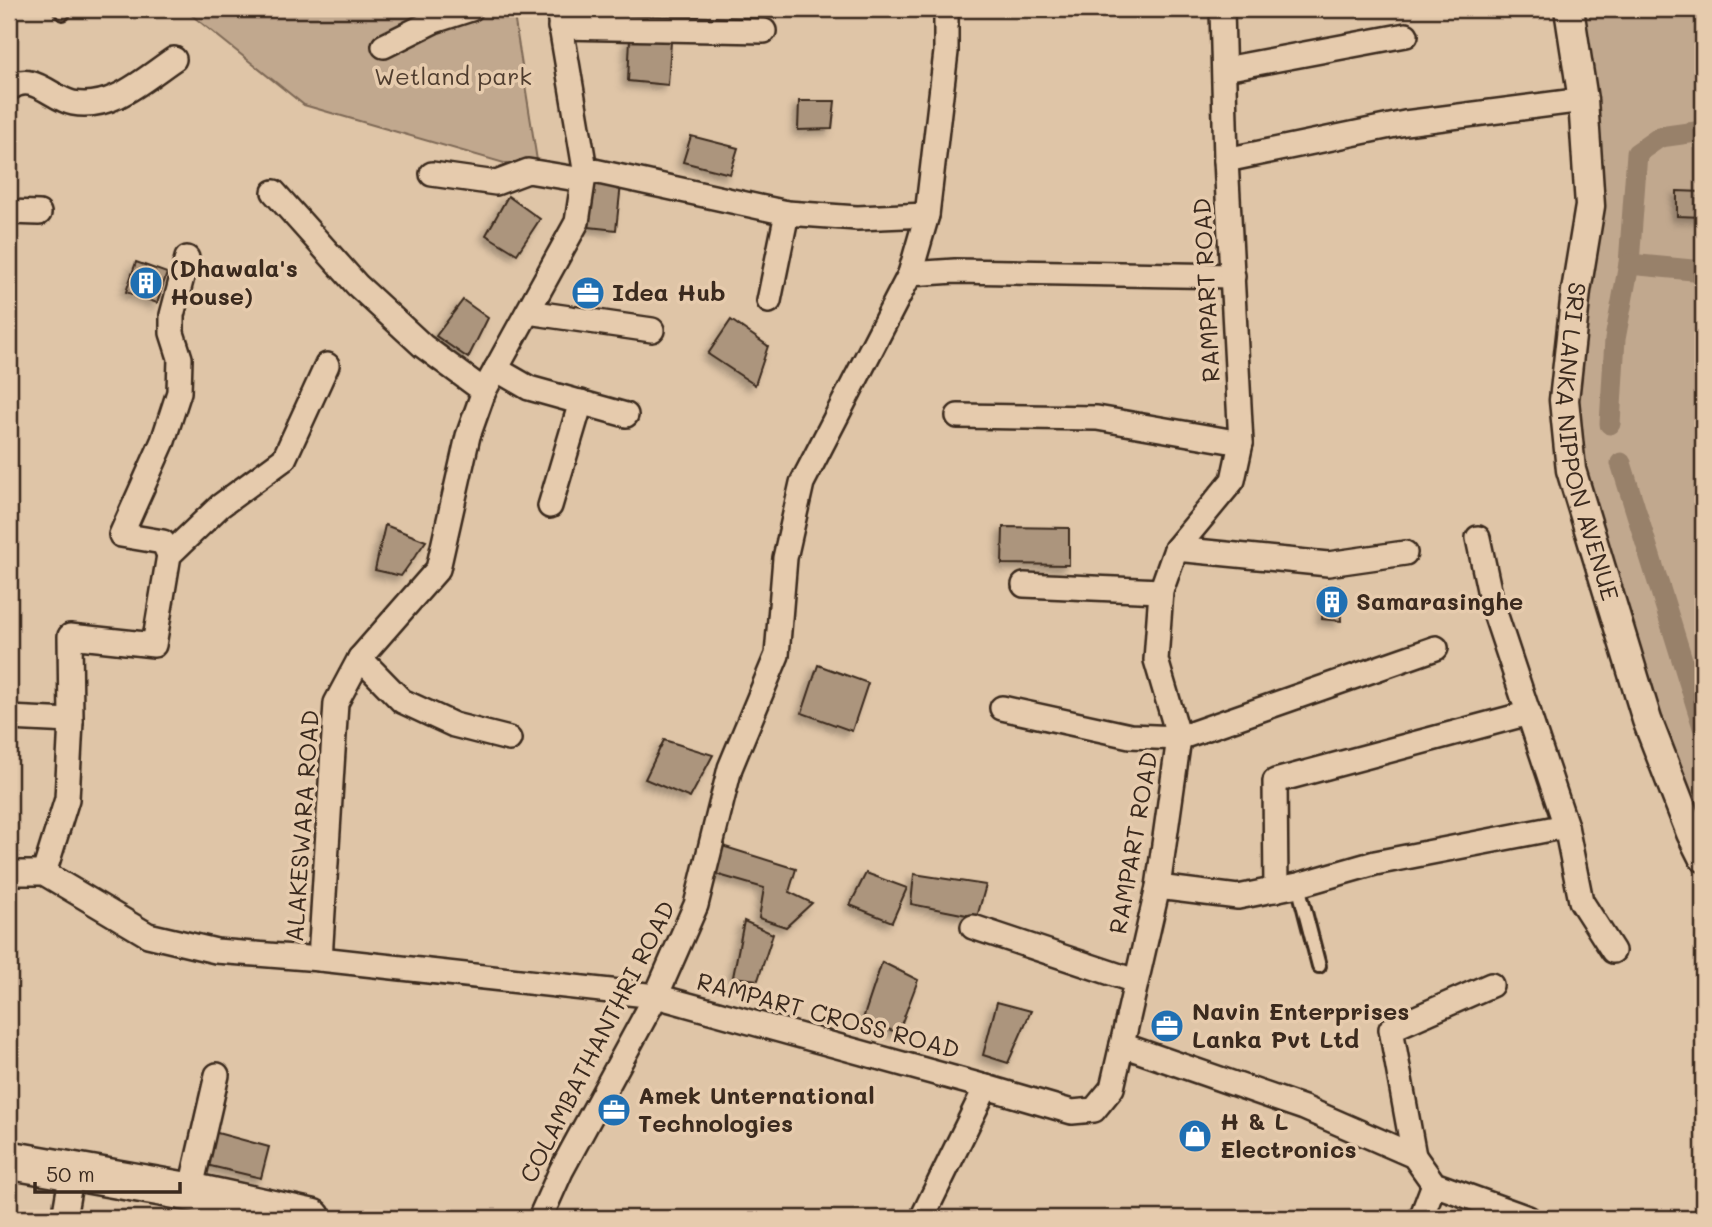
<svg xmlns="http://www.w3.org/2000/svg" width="1712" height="1227" font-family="Mali,sans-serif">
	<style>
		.green { fill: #c1a88e; stroke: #7e6956; stroke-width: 2 }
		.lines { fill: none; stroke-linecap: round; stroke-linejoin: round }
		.canal { stroke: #98816b; stroke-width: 21 }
		.building { fill: #ac957d; stroke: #3b2a1e; stroke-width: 2; filter: url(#shadow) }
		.service-casing { stroke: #3b2a1e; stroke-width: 18 }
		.minor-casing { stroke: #3b2a1e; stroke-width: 28 }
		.tertiary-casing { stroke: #3b2a1e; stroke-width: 33 }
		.primary-casing { stroke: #3b2a1e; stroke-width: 42 }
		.service { stroke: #e6cbad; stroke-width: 12 }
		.minor { stroke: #e6cbad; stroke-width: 23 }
		.tertiary { stroke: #e6cbad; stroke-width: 28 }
		.primary { stroke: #e6cbad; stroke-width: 37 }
		.labels { text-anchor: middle; stroke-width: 7; stroke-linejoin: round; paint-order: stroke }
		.park-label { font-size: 24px; fill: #4f3d2f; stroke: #e6cbad }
		.poi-label { font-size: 24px; font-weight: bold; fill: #3b2a1e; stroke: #e6cbad; text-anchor: start }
		.street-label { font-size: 24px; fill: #3b2a1e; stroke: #e6cbad }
	</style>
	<defs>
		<filter id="shadow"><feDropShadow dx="-5" dy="5" stdDeviation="3.5" flood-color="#0004"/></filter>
	</defs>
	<rect width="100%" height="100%" fill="#dfc5a7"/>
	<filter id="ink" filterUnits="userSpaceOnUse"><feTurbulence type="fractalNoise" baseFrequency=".0143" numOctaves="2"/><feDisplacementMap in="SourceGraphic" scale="14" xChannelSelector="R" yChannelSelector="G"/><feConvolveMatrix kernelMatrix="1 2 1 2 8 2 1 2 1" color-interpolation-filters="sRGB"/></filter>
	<g filter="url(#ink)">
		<g class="green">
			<path d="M184,9H513L539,173L304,105Z"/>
			<path d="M1569,9H1703V857L1571,470L1590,206Z"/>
		</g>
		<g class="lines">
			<g class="canal">
				<path d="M1629,264L1637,153L1660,137L1703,131"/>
				<path d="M1610,424L1615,339L1629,264L1703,271"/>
				<path d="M1621,463L1703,727"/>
			</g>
		</g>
		<g class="building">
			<path d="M632,9H659L660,20L632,21Z"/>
			<path d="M630,38L671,42L668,85L628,81Z"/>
			<path d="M799,101H835L832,129L798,130Z"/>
			<path d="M691,136L738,148L730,174L683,162Z"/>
			<path d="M595,179L621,184L616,230L589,227Z"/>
			<path d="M1677,191L1703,192V217L1677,216Z"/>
			<path d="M508,196L540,219L517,254L486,235Z"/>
			<path d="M136,262L167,273L157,303L126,292Z"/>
			<path d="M463,300L488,318L468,358L436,336Z"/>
			<path d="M731,320L768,346L755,385L708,354Z"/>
			<path d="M385,525L426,541L401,576L375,570Z"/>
			<path d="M1003,527L1069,528V565L1002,564Z"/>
			<path d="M1339,585L1341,621L1322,619L1326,586Z"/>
			<path d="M818,665L868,683L852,731L802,713Z"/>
			<path d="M664,740L713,755L690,798L645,779Z"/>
			<path d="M719,845L796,869L789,892L812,903L786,927L759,918L764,888L712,873Z"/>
			<path d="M866,873L907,888L892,922L850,905Z"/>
			<path d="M914,874L986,885L977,917L911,904Z"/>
			<path d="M744,921L773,934L758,980L733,977Z"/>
			<path d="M882,962L918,980L898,1033L863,1019Z"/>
			<path d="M997,1002L1031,1011L1008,1063L983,1055Z"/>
			<path d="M210,1131L269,1147L261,1178L202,1164Z"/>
		</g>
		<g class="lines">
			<defs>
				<g id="service">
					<path d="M60,9L63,13"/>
					<path d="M1298,885L1319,966"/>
				</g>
				<g id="minor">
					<path d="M560,27L764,31"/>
					<path d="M384,46L434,21L471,9"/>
					<path d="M1225,69L1406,35"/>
					<path d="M9,89C31,70 52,99 73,103C112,110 143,80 174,59"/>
					<path d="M1226,160L1405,123L1583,100"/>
					<path d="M585,169L787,213L857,218L927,215"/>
					<path d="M432,174L496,183L528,171L583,180"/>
					<path d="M274,192L357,285L423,346L484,391"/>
					<path d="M9,212L39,213"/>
					<path d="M910,274L955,271L1233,276"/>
					<path d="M769,301L787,213"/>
					<path d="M528,312L652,330"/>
					<path d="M496,369L529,388L626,415"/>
					<path d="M958,416L1097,418L1241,443"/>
					<path d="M550,506L581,402"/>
					<path d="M1478,538L1492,604L1566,826L1581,901L1613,951"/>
					<path d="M1176,549L1328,564L1405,553"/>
					<path d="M169,555L163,542L121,535L163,441L179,392L180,358L172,333V315L187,258"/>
					<path d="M1024,585L1161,591"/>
					<path d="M360,658L402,701L454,725L509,739"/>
					<path d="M1002,708L1130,736L1179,738L1436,648"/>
					<path d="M9,718L71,721"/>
					<path d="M9,873H44L148,935L216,951L320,959L656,996L986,1087"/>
					<path d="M44,873L67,799L71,721L70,636L154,645L169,555L220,506L284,459L327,365"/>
					<path d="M1158,887L1238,897L1298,885L1375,863L1566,826"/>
					<path d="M1276,890L1275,781L1529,713"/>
					<path d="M973,927L1135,981"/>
					<path d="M320,959L336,703L360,658L438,569L468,436L484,391L577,222L585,169L558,9"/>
					<path d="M1122,1045L1304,1108L1414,1156L1434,1184L1528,1218"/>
					<path d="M1414,1156L1391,1029L1491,985"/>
					<path d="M190,1192L217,1075"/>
					<path d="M64,1218L72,1172"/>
					<path d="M540,1218L561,1171L656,996L696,905L730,768L777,655L785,558L802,483L910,274L927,215L946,52V9"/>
					<path d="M922,1218L986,1087L1072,1112L1094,1110L1112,1088L1158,887L1179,738L1156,660L1161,591L1176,549L1233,480L1241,443L1226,160L1222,9"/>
					<path d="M1421,1218L1434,1184"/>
				</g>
				<g id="tertiary">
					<path id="s1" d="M1569,9L1583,100L1590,206L1576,291L1564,400L1571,470L1647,720L1691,833L1703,857"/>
				</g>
				<path id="primary" d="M9,1160L201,1194L312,1218"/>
			</defs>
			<use href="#service" class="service-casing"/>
			<use href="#minor" class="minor-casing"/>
			<use href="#tertiary" class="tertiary-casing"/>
			<use href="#primary" class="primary-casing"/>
			<use href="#service" class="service"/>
			<use href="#minor" class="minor"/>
			<use href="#tertiary" class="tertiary"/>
			<use href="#primary" class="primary"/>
		</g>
	</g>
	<defs>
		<symbol id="building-disc" viewBox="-11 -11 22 22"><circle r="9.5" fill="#1f6fb2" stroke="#e6cbad"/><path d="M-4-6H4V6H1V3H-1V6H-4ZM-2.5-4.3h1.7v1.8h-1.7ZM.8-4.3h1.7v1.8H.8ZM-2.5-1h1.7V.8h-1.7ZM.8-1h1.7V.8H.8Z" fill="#fff"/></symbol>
		<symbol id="office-disc" viewBox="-11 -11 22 22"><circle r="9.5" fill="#1f6fb2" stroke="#e6cbad"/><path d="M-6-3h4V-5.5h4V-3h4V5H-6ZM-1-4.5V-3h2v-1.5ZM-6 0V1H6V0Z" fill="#fff"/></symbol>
		<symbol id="shop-disc" viewBox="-11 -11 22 22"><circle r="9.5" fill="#1f6fb2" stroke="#e6cbad"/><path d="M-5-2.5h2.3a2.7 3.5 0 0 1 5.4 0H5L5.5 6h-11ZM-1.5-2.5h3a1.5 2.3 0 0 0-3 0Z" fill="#fff"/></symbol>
	</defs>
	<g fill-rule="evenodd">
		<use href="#building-disc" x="127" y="264" width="38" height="38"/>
		<use href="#office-disc" x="569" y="274" width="38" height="38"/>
		<use href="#building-disc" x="1313" y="583" width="38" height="38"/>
		<use href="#office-disc" x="1148" y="1007" width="38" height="38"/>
		<use href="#office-disc" x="595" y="1091" width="38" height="38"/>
		<use href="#shop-disc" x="1176" y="1117" width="38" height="38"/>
	</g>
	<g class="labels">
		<g class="park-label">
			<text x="453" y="85">Wetland park</text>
		</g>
		<g class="poi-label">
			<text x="170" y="277">(Dhawala's<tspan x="170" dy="28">House)</tspan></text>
			<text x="612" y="301">Idea Hub</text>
			<text x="1356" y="610">Samarasinghe</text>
			<text x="1192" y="1020">Navin Enterprises<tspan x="1192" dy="28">Lanka Pvt Ltd</tspan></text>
			<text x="638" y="1104">Amek Unternational<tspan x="638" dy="28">Technologies</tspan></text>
			<text x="1220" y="1130">H &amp; L<tspan x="1220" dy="28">Electronics</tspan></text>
		</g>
		<g class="street-label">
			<text transform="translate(1207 290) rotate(-93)" y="8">RAMPART ROAD</text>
			<text dy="8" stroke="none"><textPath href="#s1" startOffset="438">SRI LANKA NIPPON AVENUE</textPath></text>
			<text transform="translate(303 826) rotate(-86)" y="8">ALAKESWARA ROAD</text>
			<text transform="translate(1134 843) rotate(-80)" y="8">RAMPART ROAD</text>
			<text transform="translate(828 1016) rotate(15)" y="8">RAMPART CROSS ROAD</text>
			<text transform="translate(598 1042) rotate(-63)" y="8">COLAMBATHANTHRI ROAD</text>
		</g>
	</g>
	<rect width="1712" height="1227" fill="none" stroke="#e6cbad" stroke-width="35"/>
	<rect x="18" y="18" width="1677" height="1192" fill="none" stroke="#3b2a1e" stroke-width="2.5" filter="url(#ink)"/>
	<path d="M35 1182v10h145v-10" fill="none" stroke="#3b2a1e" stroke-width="3.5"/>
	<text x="46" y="1182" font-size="21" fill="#3b2a1e" stroke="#e6cbad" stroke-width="5" paint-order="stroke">50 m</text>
</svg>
